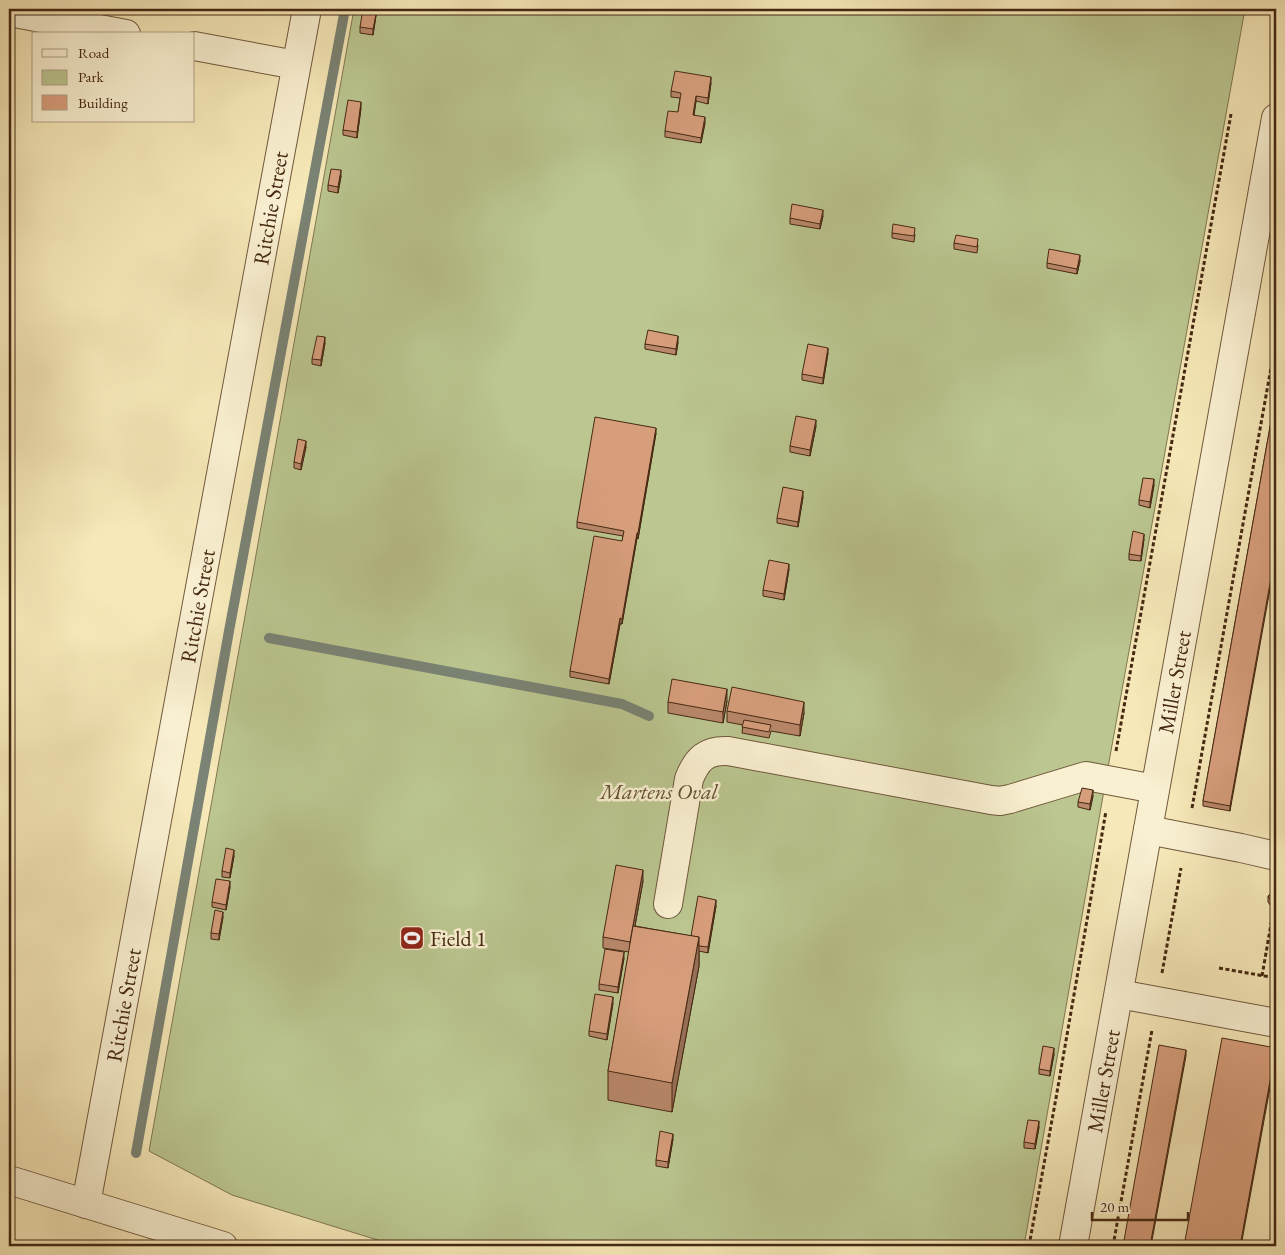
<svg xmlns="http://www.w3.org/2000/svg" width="1285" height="1255" font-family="'EB Garamond',serif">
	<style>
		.green { fill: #bbc690; stroke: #807751 }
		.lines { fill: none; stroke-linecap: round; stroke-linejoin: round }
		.stream { stroke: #7a8374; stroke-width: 10 }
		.minor-casing { stroke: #71583c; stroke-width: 30 }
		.path { stroke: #452812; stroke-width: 3; stroke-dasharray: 4 2.5; stroke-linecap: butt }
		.minor { stroke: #f9f0d1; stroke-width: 28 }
		.wall { fill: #b9886b; stroke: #452812 }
		.shaded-wall { fill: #966f57; stroke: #452812 }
		.building { fill: #d79e7c; stroke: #452812 }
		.labels { text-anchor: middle; stroke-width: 5; stroke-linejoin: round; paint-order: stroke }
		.street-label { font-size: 22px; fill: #452812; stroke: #f9f0d1 }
		.park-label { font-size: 22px; font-style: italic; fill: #625032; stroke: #f9f0d1 }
		.poi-label { font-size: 22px; fill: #452812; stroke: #f9f0d1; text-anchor: start }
	</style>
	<rect width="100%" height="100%" fill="#f6e8b8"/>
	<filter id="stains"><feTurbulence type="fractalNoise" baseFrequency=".004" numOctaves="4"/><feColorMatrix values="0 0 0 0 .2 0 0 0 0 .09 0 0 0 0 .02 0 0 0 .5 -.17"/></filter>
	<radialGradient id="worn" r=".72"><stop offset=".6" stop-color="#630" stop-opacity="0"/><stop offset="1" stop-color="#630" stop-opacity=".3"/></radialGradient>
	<path class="green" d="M354,9H1245L1109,762L1024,1246H397L232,1195L149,1151Z"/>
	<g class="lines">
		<g class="stream">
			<path d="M269,638L622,704L649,716"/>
			<path d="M136,1153L229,631L345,9"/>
		</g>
		<defs>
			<g id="minor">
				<path d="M9,12L126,34"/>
				<path d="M194,46L296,65"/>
				<path d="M1148,830L1241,848L1276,856"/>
				<path d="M668,904L689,779C697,759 706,750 728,751L991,800L1000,801L1010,799L1086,776L1155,789"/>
				<path d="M1119,994L1276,1023"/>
				<path d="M9,1180L223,1246"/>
				<path d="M86,1204L307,9"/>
				<path d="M1073,1246L1276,118"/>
			</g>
		</defs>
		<use href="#minor" class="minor-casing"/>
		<g class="path">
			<path d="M1116,751L1231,114"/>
			<path d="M1192,808L1276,340"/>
			<path d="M1219,968L1276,978"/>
			<path d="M1162,973L1181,868"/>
			<path d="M1262,976L1274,907"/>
			<path d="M1029,1246L1056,1098L1106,811"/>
			<path d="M1113,1246L1152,1030"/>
		</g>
		<use href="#minor" class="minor"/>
	</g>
	<g class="wall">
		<path d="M377,9L373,35L360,33V27Z"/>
		<path d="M711,83L708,104L696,101L694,115L705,123L701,143L665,137V131L678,112L680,98L671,97V91Z"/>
		<path d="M361,108L357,138L343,135V130Z"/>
		<path d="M341,176L338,193L328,191V185Z"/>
		<path d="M823,216L820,229L790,224V218Z"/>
		<path d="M892,233L915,234L914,242L892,238Z"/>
		<path d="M954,243L978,245L977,253L954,249Z"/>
		<path d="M1080,261L1077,274L1047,268V263Z"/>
		<path d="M678,342L676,355L645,349V344Z"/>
		<path d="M325,343L321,366L312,364V359Z"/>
		<path d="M828,353L823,384L802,380V374Z"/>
		<path d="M1272,416L1230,811L1203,806V801Z"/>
		<path d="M816,426L810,456L790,452V446Z"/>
		<path d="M656,433L638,539L637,538L622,624H620L609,684L570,677V671L622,541L623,536L577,528V522Z"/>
		<path d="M306,447L301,470L294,468V462Z"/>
		<path d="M1154,485L1150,508L1139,505V500Z"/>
		<path d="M803,497L798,527L777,523V518Z"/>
		<path d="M1144,539L1141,561L1129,560V554Z"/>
		<path d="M789,569L784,600L763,596V590Z"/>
		<path d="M727,701L723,723L668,713V702Z"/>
		<path d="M727,711L804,713L800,736L771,731L769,738L742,733L743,725L727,722Z"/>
		<path d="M1093,796L1090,810L1078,807V802Z"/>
		<path d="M234,856L230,878L222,877V871Z"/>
		<path d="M643,881L635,926L691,936L716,906L708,953L699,951V966L672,1112L608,1100V1071L629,952L603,948V937Z"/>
		<path d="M230,887L226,910L212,907V902Z"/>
		<path d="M1276,891V913L1268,902V896Z"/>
		<path d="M223,917L219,940L211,939V933Z"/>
		<path d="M624,958L618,993L599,990V984Z"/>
		<path d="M613,1003L607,1040L589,1036V1031Z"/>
		<path d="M1054,1054L1050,1076L1039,1074V1069Z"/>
		<path d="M1039,1127L1035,1149L1024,1148V1142Z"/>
		<path d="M673,1139L668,1168L656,1166V1160Z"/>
	</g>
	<g class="shaded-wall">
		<path d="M377,9L373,35V29Z"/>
		<path d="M711,77V83L708,104V98Z"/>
		<path d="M696,96V101L693,121V115Z"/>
		<path d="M361,102V108L357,138V132Z"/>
		<path d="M705,117V123L701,143V138Z"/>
		<path d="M341,170V176L338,193V187Z"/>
		<path d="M823,210V216L820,229V224Z"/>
		<path d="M1080,255V261L1077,274V269Z"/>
		<path d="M678,336V342L676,355V349Z"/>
		<path d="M325,337V343L321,366V360Z"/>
		<path d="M828,348V353L823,384V378Z"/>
		<path d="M816,420V426L810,456V450Z"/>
		<path d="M656,428V433L638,539V533Z"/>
		<path d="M306,441V447L301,470V464Z"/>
		<path d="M1154,479V485L1150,508V502Z"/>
		<path d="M803,491V497L798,527V522Z"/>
		<path d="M637,533V538L622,624V619Z"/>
		<path d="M1144,534V539L1141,561V556Z"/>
		<path d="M1276,550V556L1230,811V806Z"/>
		<path d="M789,564V569L784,600V594Z"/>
		<path d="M620,618V624L609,684V679Z"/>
		<path d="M727,689V701L723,723V712Z"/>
		<path d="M804,702V713L800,736V725Z"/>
		<path d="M1093,790V796L1090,810V804Z"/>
		<path d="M234,850V856L230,878V873Z"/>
		<path d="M643,870V881L630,953V942Z"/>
		<path d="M230,881V887L226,910V905Z"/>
		<path d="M716,900V906L708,953V947Z"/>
		<path d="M223,912V917L219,940V934Z"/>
		<path d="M699,937V966L672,1112V1083Z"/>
		<path d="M624,952V958L618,993V987Z"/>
		<path d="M613,997V1003L607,1040V1034Z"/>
		<path d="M1054,1048V1054L1050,1076V1071Z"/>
		<path d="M1276,1049V1055L1241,1246H1240Z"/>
		<path d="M1186,1050V1056L1151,1246H1150Z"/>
		<path d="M1039,1121V1127L1035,1149V1144Z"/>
		<path d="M673,1134V1139L668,1168V1162Z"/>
	</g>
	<g class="building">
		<path d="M363,9H377L373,29L360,27Z"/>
		<path d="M675,71L711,77L708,98L696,96L693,115L705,117L701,138L665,131L668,111L678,112L681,93L671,91Z"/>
		<path d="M348,100L361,102L357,132L343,130Z"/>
		<path d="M331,169L341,170L338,187L328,185Z"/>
		<path d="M792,204L823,210L820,224L790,218Z"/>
		<path d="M893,224L915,228L914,236L892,233Z"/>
		<path d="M956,235L978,239L977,247L954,243Z"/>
		<path d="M1049,249L1080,255L1077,269L1047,263Z"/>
		<path d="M648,330L678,336L676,349L645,344Z"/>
		<path d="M317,336L325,337L321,360L312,359Z"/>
		<path d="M808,344L828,348L823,378L802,374Z"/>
		<path d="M796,416L816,420L810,450L790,446Z"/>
		<path d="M1272,416L1276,417V550L1230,806L1203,801Z"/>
		<path d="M595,417L656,428L638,533H637L622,619L620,618L609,679L570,671L594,536L622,541L624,531L577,522Z"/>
		<path d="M298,439L306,441L301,464L294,462Z"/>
		<path d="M1143,478L1154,479L1150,502L1139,500Z"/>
		<path d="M783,487L803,491L798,522L777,518Z"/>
		<path d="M1133,531L1144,534L1141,556L1129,554Z"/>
		<path d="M769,560L789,564L784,594L763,590Z"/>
		<path d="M672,679L727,689L723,712L668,702Z"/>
		<path d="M732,687L804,702L800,725L727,711Z"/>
		<path d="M744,720L771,725L769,732L742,727Z"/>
		<path d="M1082,788L1093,790L1090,804L1078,802Z"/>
		<path d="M226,848L234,850L230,873L222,871Z"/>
		<path d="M616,865L643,870L630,942L603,937Z"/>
		<path d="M216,879L230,881L226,905L212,902Z"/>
		<path d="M1276,891V907L1268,896Z"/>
		<path d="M698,896L716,900L708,947L699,946V937L691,936Z"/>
		<path d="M215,910L223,912L219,934L211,933Z"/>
		<path d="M633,926L699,937L672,1083L608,1071Z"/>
		<path d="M605,949L624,952L618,987L599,984Z"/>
		<path d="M595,994L613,997L607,1034L589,1031Z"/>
		<path d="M1222,1038L1276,1048L1240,1246H1184Z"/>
		<path d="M1159,1045L1186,1050L1150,1246H1123Z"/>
		<path d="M1043,1046L1054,1048L1050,1071L1039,1069Z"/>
		<path d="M1028,1120L1039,1121L1035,1144L1024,1142Z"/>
		<path d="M660,1131L673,1134L668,1162L656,1160Z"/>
	</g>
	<defs>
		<symbol id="stadium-square" viewBox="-11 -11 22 22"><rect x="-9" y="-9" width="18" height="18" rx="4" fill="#8f2418" stroke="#f9f0d1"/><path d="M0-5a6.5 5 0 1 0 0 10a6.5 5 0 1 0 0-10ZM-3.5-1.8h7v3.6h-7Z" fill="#fff"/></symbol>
	</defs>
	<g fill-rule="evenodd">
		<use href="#stadium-square" x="398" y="924" width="28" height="28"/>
	</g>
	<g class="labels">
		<g class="street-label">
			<text transform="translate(270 208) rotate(-80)" y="8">Ritchie Street</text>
			<text transform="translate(197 606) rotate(-80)" y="8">Ritchie Street</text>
			<text transform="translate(1174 682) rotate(-80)" y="8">Miller Street</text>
			<text transform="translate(123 1005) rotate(-80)" y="8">Ritchie Street</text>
			<text transform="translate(1103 1081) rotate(-80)" y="8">Miller Street</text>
		</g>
		<g class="park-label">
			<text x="659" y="799">Martens Oval</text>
		</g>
		<g class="poi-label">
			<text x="430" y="946">Field 1</text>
		</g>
	</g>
	<rect width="1285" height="1255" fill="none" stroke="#f6e8b8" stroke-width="30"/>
	<rect x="10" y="10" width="1265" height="1235" fill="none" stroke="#452812" stroke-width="2.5"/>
	<rect x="15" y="15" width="1255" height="1225" fill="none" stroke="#452812"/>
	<rect x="32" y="32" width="162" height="90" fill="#f9f0d1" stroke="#b1a085"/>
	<rect x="42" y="49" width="25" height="8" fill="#f9f0d1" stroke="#b1a085"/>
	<text x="78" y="58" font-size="15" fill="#452812">Road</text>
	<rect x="42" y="70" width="25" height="15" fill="#bbc690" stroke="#b1a085"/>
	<text x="78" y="82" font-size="15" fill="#452812">Park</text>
	<rect x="42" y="95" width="25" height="15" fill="#d79e7c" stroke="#b1a085"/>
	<text x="78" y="108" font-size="15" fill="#452812">Building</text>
	<path d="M1092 1212v8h96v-8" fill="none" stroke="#452812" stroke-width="2.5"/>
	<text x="1100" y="1212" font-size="15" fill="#452812" stroke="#f9f0d1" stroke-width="4" paint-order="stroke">20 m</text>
	<rect width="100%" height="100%" filter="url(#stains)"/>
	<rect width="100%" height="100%" fill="url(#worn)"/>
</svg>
